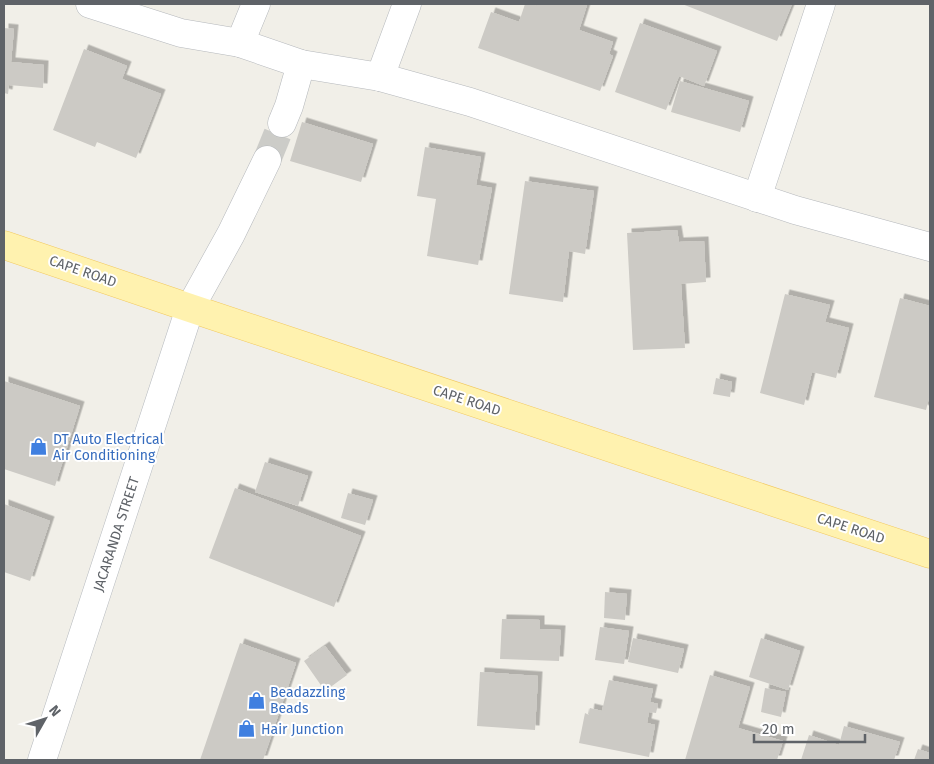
<svg xmlns="http://www.w3.org/2000/svg" width="934" height="764" font-family="'Fira Sans',sans-serif">
	<style>
		.building { fill: #cccac5; filter: url(#shadow) }
		.lines { fill: none; stroke-linecap: round; stroke-linejoin: round }
		.street-tunnel { stroke: #ccccc8; stroke-width: 28; stroke-dasharray: 28 14; stroke-linecap: butt }
		.street-casing { stroke: #b5b8bc; stroke-width: 29 }
		.secondary-casing { stroke: #b6babf; stroke-width: 29 }
		.primary-casing { stroke: #f2c960; stroke-width: 29 }
		.street { stroke: #fff; stroke-width: 28 }
		.secondary { stroke: #fff; stroke-width: 28 }
		.primary { stroke: #fff2af; stroke-width: 28 }
		.labels { text-anchor: middle; stroke-width: 4; stroke-linejoin: round; paint-order: stroke }
		.street-label { font-size: 14px; fill: #5f6368; stroke: #fff }
		.shop-label { font-size: 14px; fill: #366cbe; stroke: #fff; text-anchor: start }
	</style>
	<defs>
		<filter id="shadow"><feDropShadow dx="4.5" dy="-4.5" stdDeviation="0" flood-color="#0004"/></filter>
	</defs>
	<rect width="100%" height="100%" fill="#f1efe8"/>
	<g class="building">
		<path d="M525,4H532L537,6L538,4H583L587,5L579,30L613,42L609,54L613,56L600,91L478,48L491,12L519,22Z"/>
		<path d="M682,4H792L777,41Z"/>
		<path d="M640,23L717,51L704,86L679,76L666,110L615,92Z"/>
		<path d="M4,28L14,29L11,62L44,65L43,88L9,85L8,94L4,93Z"/>
		<path d="M84,49L127,66L122,79L161,94L136,158L97,142L95,147L53,130Z"/>
		<path d="M680,81L749,101L740,132L671,112Z"/>
		<path d="M302,122L373,144L361,182L290,161Z"/>
		<path d="M425,147L481,157L476,185L492,188L478,265L427,256L436,199L417,196Z"/>
		<path d="M525,181L594,191L585,254L569,251L563,302L509,294Z"/>
		<path d="M677,230L679,242L704,241L706,282L681,284L685,348L633,350L627,233Z"/>
		<path d="M785,294L830,305L825,322L849,328L836,378L812,372L804,405L760,393Z"/>
		<path d="M900,298L930,306V393L926,410L874,397Z"/>
		<path d="M716,378L732,382L730,397L713,394Z"/>
		<path d="M4,381L80,406L55,486L4,469Z"/>
		<path d="M265,462L308,476L298,506L255,492Z"/>
		<path d="M235,488L361,536L334,607L209,558Z"/>
		<path d="M348,493L373,500L365,525L341,518Z"/>
		<path d="M4,504L50,521L30,581L4,572Z"/>
		<path d="M605,592L627,594L625,620L604,618Z"/>
		<path d="M502,619L540,620V629L561,630L559,661L500,659Z"/>
		<path d="M600,627L629,631L624,664L595,660Z"/>
		<path d="M633,638L684,649L678,673L628,662Z"/>
		<path d="M761,638L800,651L788,690L749,677Z"/>
		<path d="M240,643L296,663L263,760H200Z"/>
		<path d="M325,646L347,675L325,691L304,661Z"/>
		<path d="M480,672L538,676L535,730L477,726Z"/>
		<path d="M710,675L750,687L738,728L783,741L777,760H685Z"/>
		<path d="M609,680L653,689L650,702L658,704L656,713L649,712L647,723L655,725L649,757L579,743L585,713L589,715L590,708L602,711Z"/>
		<path d="M765,688L786,692L781,717L761,712Z"/>
		<path d="M844,726L900,742L894,760H801L809,735L839,745Z"/>
		<path d="M918,749L930,753V760H914Z"/>
	</g>
	<g class="lines">
		<path class="street-tunnel" d="M267,160L282,123"/>
		<defs>
			<g id="street">
				<path d="M90,4L181,33L240,43L301,64L380,77L470,102L795,210L930,247"/>
				<path d="M240,43L256,4"/>
				<path d="M380,77L407,4"/>
				<path d="M282,123L289,106L301,64"/>
				<path d="M757,198L821,4"/>
				<path d="M190,308L231,234L267,160"/>
			</g>
			<path id="secondary" d="M42,760L190,308"/>
			<path id="primary" d="M4,245L190,308L930,554"/>
		</defs>
		<use href="#street" class="street-casing"/>
		<use href="#secondary" class="secondary-casing"/>
		<use href="#primary" class="primary-casing"/>
		<use href="#street" class="street"/>
		<use href="#secondary" class="secondary"/>
		<use href="#primary" class="primary"/>
	</g>
	<defs>
		<symbol id="shop-bare" viewBox="-9 -9 18 18"><path d="M-5-2.5h2.3a2.7 3.5 0 0 1 5.4 0H5L5.5 6h-11ZM-1.5-2.5h3a1.5 2.3 0 0 0-3 0Z" fill="#3f7fe0" stroke="#fff" stroke-width="2.5" paint-order="stroke"/></symbol>
	</defs>
	<g fill-rule="evenodd">
		<use href="#shop-bare" x="26" y="434" width="25" height="25"/>
		<use href="#shop-bare" x="244" y="688" width="25" height="25"/>
		<use href="#shop-bare" x="234" y="716" width="25" height="25"/>
	</g>
	<g class="labels">
		<g class="street-label">
			<text transform="translate(83 271) rotate(19)" y="5">CAPE ROAD</text>
			<text transform="translate(467 400) rotate(18)" y="5">CAPE ROAD</text>
			<text transform="translate(851 528) rotate(18)" y="5">CAPE ROAD</text>
			<text transform="translate(116 534) rotate(-72)" y="5">JACARANDA STREET</text>
		</g>
		<g class="shop-label">
			<text x="53" y="444">DT Auto Electrical<tspan x="53" dy="16">Air Conditioning</tspan></text>
			<text x="270" y="697">Beadazzling<tspan x="270" dy="16">Beads</tspan></text>
			<text x="261" y="734">Hair Junction</text>
		</g>
	</g>
	<rect width="934" height="764" fill="none" stroke="#5f6368" stroke-width="10"/>
	<g transform="translate(45 719) rotate(51)" stroke="#ffffff" stroke-width="4" paint-order="stroke">
	<path d="M0-4L9 19L0 12L-9 19Z" fill="#5f6368"/>
	<text y="-8" font-size="14" font-weight="bold" text-anchor="middle" fill="#5f6368">N</text>
	</g>
	<path d="M754 734v8h111v-8" fill="none" stroke="#5f6368" stroke-width="2.5"/>
	<text x="762" y="734" font-size="15" fill="#5f6368" stroke="#ffffff" stroke-width="4" paint-order="stroke">20 m</text>
</svg>
